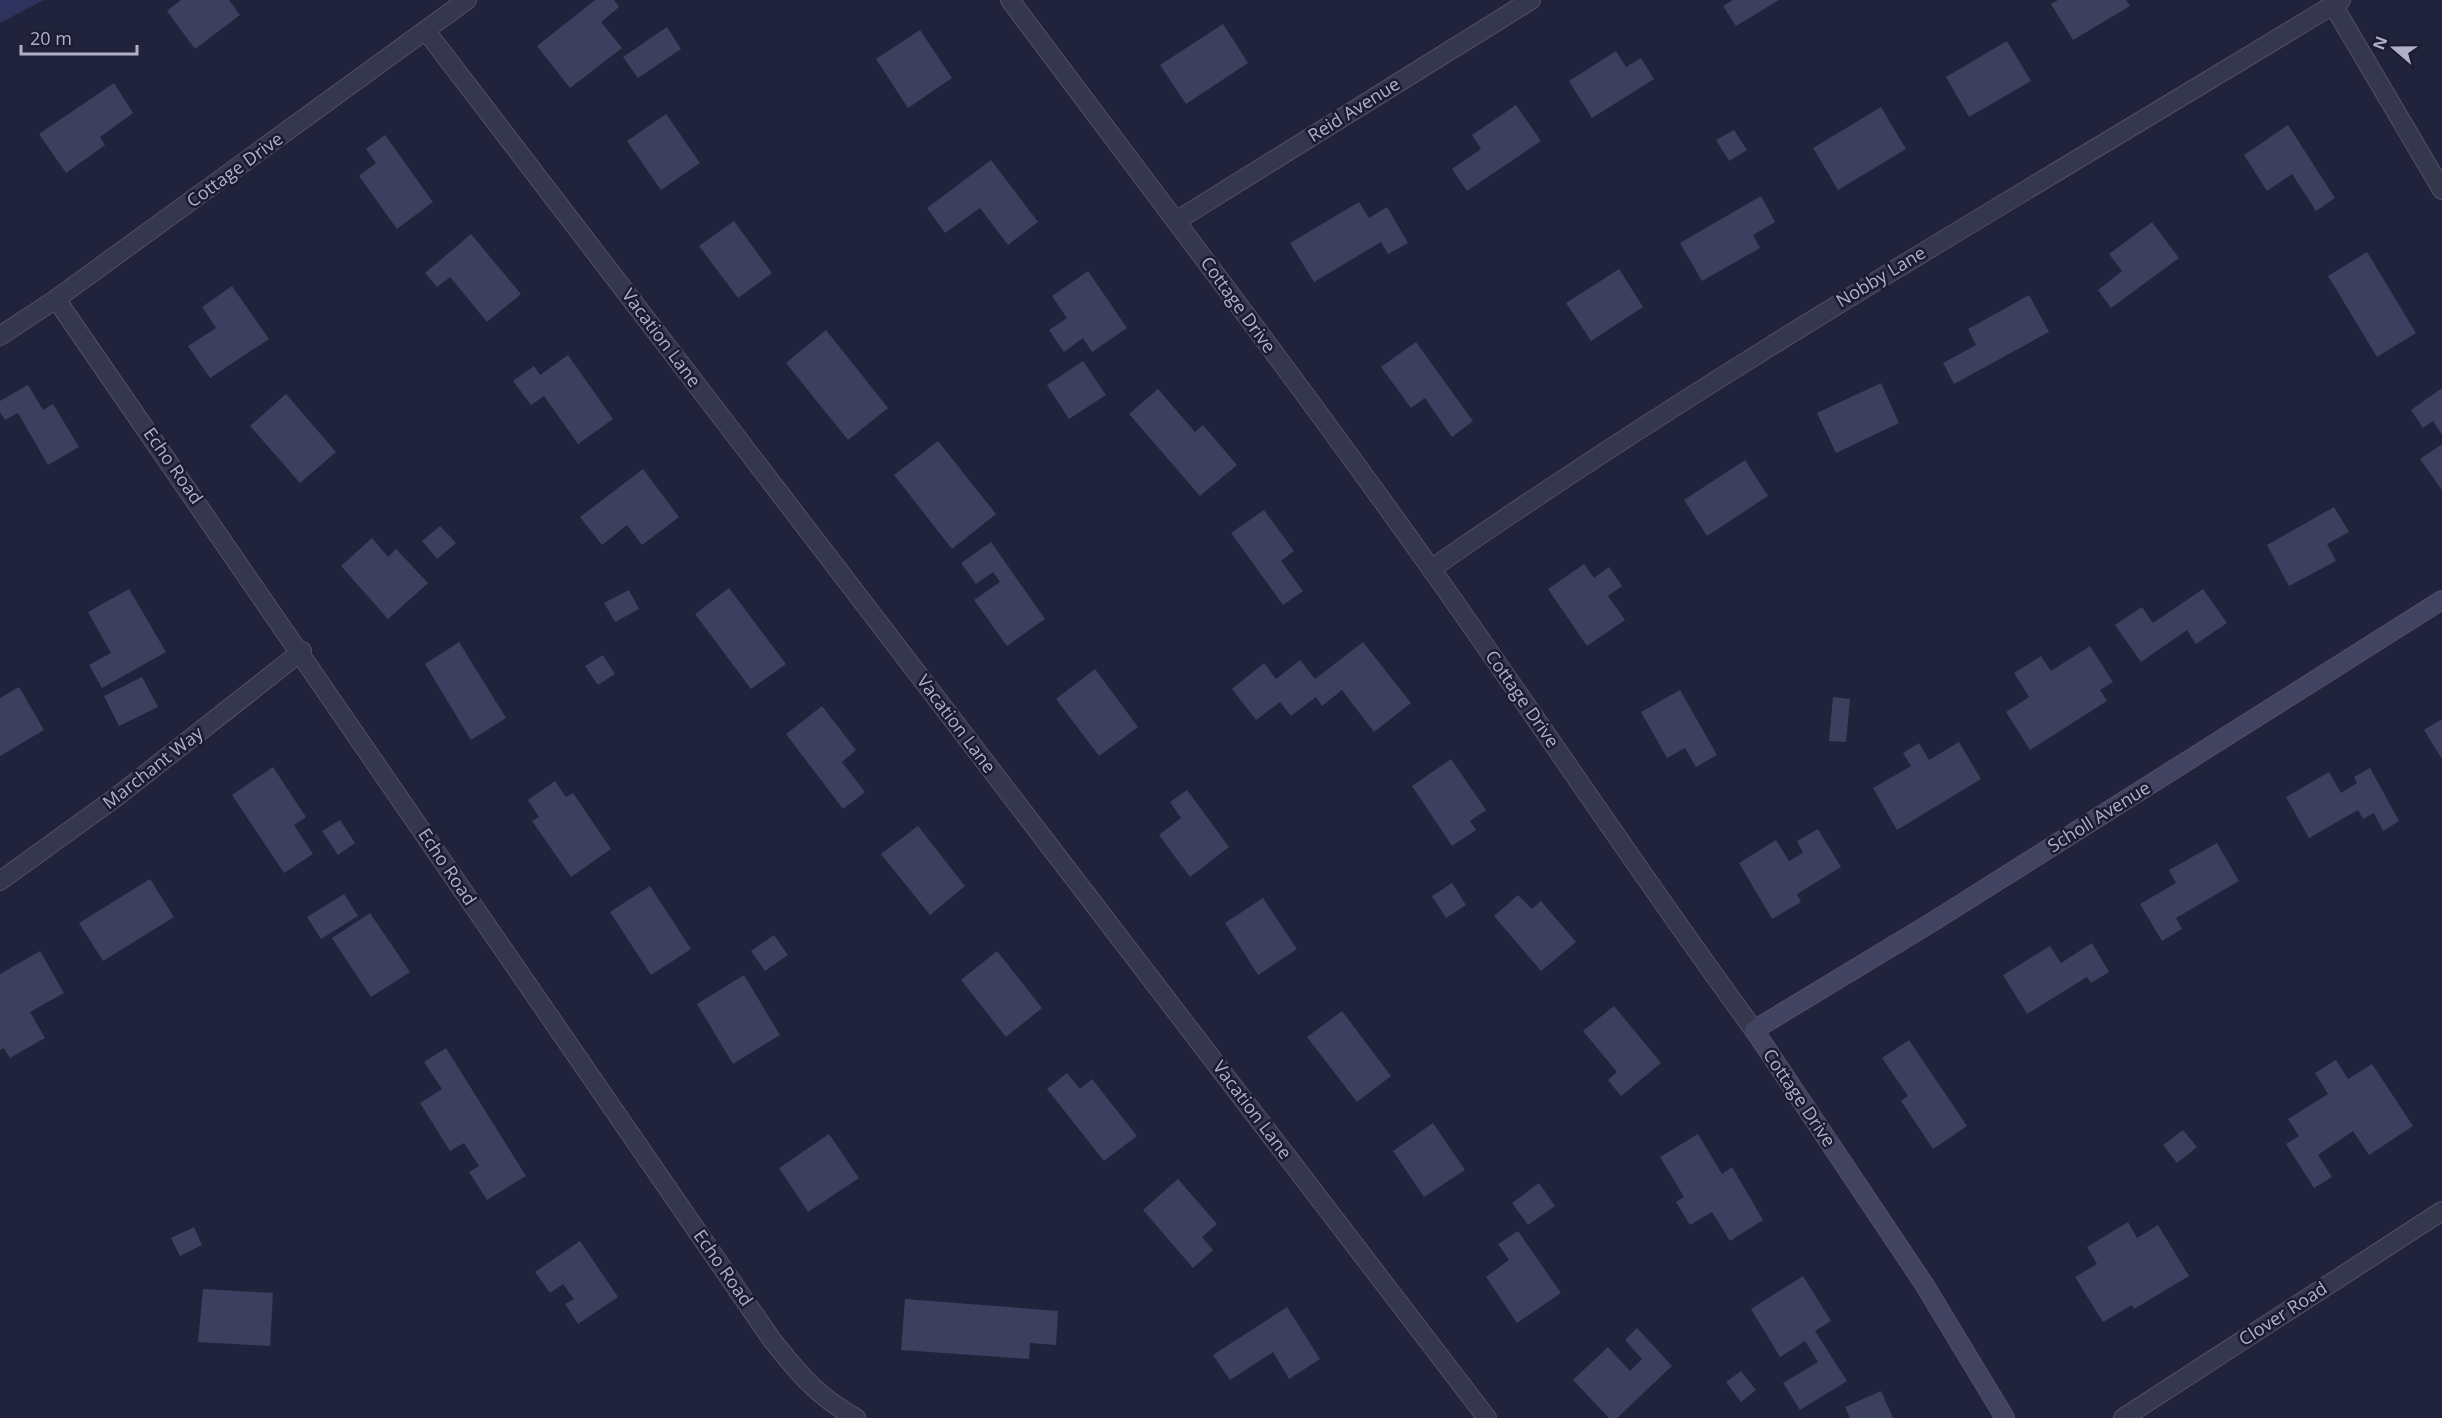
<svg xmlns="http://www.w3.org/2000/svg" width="2442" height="1418" font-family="'Open Sans',sans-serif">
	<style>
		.water { fill: #2e325f }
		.building { fill: #3c3f5d }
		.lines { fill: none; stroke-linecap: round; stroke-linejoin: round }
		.street-casing { stroke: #505168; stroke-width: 20 }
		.secondary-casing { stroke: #505168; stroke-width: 20 }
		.street { stroke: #35374d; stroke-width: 18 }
		.secondary { stroke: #424360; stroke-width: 18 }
		.labels { text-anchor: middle; stroke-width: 5; stroke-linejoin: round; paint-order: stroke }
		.street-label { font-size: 18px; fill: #b0b1c9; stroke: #1a1c31 }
	</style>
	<rect width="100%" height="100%" fill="#21233d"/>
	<path class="water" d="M0,0H44L0,23Z"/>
	<g class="building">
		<path d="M181,0H229L240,15L195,49L167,11Z"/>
		<path d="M595,0H614L619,7L601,22L622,48L570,88L537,46Z"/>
		<path d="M1733,0H1779L1736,26L1723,6Z"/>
		<path d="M2058,0H2126L2130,6L2073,40L2051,4Z"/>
		<path d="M1223,24L1248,63L1186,104L1160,65Z"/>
		<path d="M667,27L681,49L638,78L623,57Z"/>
		<path d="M920,30L952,78L908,108L876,59Z"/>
		<path d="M2007,41L2031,81L1969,117L1946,77Z"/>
		<path d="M1616,51L1626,67L1641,58L1654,79L1592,118L1569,81Z"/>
		<path d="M114,83L133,113L100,137L105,145L66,173L39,134Z"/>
		<path d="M1516,105L1541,141L1467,191L1452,169L1481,149L1472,135Z"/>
		<path d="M1881,107L1906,149L1838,190L1813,148Z"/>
		<path d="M666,114L700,163L661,190L627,141Z"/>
		<path d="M2288,125L2335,198L2316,211L2292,174L2267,191L2244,155Z"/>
		<path d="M1734,130L1747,150L1729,161L1716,140Z"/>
		<path d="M385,135L433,202L397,229L359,176L376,163L366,149Z"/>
		<path d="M991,160L1038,222L1008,245L980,208L945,233L927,208Z"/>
		<path d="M1761,196L1775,222L1753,235L1760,248L1702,281L1680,243Z"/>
		<path d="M1359,202L1369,218L1387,207L1408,243L1388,254L1381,242L1314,282L1290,243Z"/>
		<path d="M734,221L772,273L738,298L699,246Z"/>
		<path d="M2152,222L2179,258L2111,308L2098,290L2122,271L2109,254Z"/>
		<path d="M471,234L521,294L487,322L450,277L437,287L425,273Z"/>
		<path d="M2367,252L2416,333L2377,357L2328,276Z"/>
		<path d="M1619,269L1643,307L1591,341L1566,303Z"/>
		<path d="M1088,271L1127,328L1092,352L1083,338L1064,352L1049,330L1067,318L1052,296Z"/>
		<path d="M232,286L269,339L210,378L188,346L216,328L202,307Z"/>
		<path d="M2029,295L2049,332L1954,384L1943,363L1976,345L1968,329Z"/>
		<path d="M826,330L888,408L848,440L786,363Z"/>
		<path d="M1416,342L1473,421L1452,437L1425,398L1411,408L1381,367Z"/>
		<path d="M568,355L613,419L578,444L544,396L531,405L513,381L534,366L540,375Z"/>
		<path d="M1083,361L1106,395L1069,419L1047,385Z"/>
		<path d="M1881,383L1899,423L1836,453L1817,413Z"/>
		<path d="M28,385L43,410L53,404L79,447L48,465L18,413L5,420L0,412V401Z"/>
		<path d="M2442,388V435L2433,421L2423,428L2411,410Z"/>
		<path d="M1158,389L1195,432L1203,425L1237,465L1200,496L1129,414Z"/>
		<path d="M286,394L336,452L300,483L250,426Z"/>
		<path d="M938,441L996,514L952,549L894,475Z"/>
		<path d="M2442,444V490L2420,459Z"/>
		<path d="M1745,460L1768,496L1707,536L1684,500Z"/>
		<path d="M643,469L679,517L642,545L627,525L602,545L580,517Z"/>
		<path d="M2334,507L2349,532L2327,544L2336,561L2289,586L2267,545Z"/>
		<path d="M1264,510L1294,551L1281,561L1303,591L1283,605L1231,533Z"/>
		<path d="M440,526L456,543L437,559L422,541Z"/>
		<path d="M372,538L388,557L396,549L428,583L388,619L341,566Z"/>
		<path d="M991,542L1045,619L1007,646L974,600L1000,582L993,572L976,584L961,563Z"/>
		<path d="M1584,564L1594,578L1609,567L1622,586L1608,596L1625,620L1587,646L1548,589Z"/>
		<path d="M729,588L786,664L751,689L695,614Z"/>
		<path d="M129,589L166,652L102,688L89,665L111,653L88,612Z"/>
		<path d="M2203,589L2227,623L2196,644L2187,630L2141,662L2115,625L2142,607L2153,623Z"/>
		<path d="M629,590L639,609L615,622L604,603Z"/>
		<path d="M459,642L506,718L471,740L425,664Z"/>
		<path d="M1363,642L1411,703L1374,732L1342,690L1322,706L1316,697L1291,716L1280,702L1256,720L1232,689L1264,663L1276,679L1300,660L1315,679Z"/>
		<path d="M2090,646L2113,682L2100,690L2107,701L2030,750L2006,712L2029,697L2014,673L2041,656L2051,671Z"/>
		<path d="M603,655L615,674L598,685L585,666Z"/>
		<path d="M1095,669L1138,727L1099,756L1056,699Z"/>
		<path d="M142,677L158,707L119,726L104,696Z"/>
		<path d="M19,687L44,730L0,756V698Z"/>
		<path d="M1680,690L1717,755L1696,767L1685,748L1667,758L1641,712Z"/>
		<path d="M1833,697L1850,699L1846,742L1829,741Z"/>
		<path d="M822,706L856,750L842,762L865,792L843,809L786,734Z"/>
		<path d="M2442,719V759L2424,730Z"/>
		<path d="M1959,742L1981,779L1897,830L1873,788L1911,766L1903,753L1919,743L1929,760Z"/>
		<path d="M1451,759L1486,810L1470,821L1476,830L1452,846L1412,786Z"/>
		<path d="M273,767L306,817L294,825L313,854L284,873L232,795Z"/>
		<path d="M2370,768L2399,821L2383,831L2374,813L2363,819L2358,810L2309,838L2286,797L2329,772L2341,793L2357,783L2354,777Z"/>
		<path d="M555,781L566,797L573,793L611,849L571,877L532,821L539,817L528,800Z"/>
		<path d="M1187,790L1229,847L1190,877L1159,835L1181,818L1170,802Z"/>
		<path d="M340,820L355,843L338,855L322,831Z"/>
		<path d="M918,826L965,886L930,915L881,854Z"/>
		<path d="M1818,829L1841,867L1797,894L1801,902L1772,919L1739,863L1776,840L1789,861L1803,853L1797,841Z"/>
		<path d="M2217,843L2239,881L2176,918L2182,929L2162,941L2140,904L2176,883L2169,870Z"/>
		<path d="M150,879L174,917L103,961L79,923Z"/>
		<path d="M1452,883L1466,905L1446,918L1432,896Z"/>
		<path d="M650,886L691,949L651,975L610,912Z"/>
		<path d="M344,894L358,916L321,939L307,917Z"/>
		<path d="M1518,895L1532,909L1541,901L1576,942L1541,971L1494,916Z"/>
		<path d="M1263,898L1297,949L1258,975L1225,923Z"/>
		<path d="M370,913L410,972L371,997L332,938Z"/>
		<path d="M774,935L788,955L765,971L751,951Z"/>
		<path d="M2092,943L2109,972L2091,983L2087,977L2027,1014L2003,975L2050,946L2061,963Z"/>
		<path d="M40,951L64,993L30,1012L45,1038L10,1058L4,1048L0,1050V974Z"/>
		<path d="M997,951L1042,1008L1006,1037L961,980Z"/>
		<path d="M744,975L780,1035L733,1064L697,1004Z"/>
		<path d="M1614,1006L1661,1063L1621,1096L1608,1080L1617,1072L1583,1031Z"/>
		<path d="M1342,1011L1391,1076L1357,1102L1307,1037Z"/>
		<path d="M1909,1040L1967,1126L1933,1149L1901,1101L1908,1096L1882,1058Z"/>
		<path d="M446,1048L526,1176L487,1200L469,1172L479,1166L464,1143L450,1151L420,1103L442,1089L424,1062Z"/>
		<path d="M2336,1060L2348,1079L2372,1064L2413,1126L2369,1155L2353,1131L2318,1155L2332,1177L2314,1188L2286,1144L2299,1136L2288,1119L2328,1094L2315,1073Z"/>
		<path d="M1067,1073L1080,1089L1092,1079L1137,1136L1104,1161L1047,1089Z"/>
		<path d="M1433,1123L1465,1170L1424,1197L1393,1151Z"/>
		<path d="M2183,1130L2197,1147L2177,1163L2163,1145Z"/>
		<path d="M829,1134L859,1178L808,1212L779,1168Z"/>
		<path d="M1698,1134L1722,1174L1732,1167L1763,1220L1730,1241L1712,1212L1690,1225L1676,1202L1684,1197L1660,1157Z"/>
		<path d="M1178,1179L1217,1224L1202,1237L1213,1250L1193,1268L1143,1210Z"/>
		<path d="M1539,1183L1555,1206L1528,1225L1512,1203Z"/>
		<path d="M2128,1222L2137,1238L2158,1225L2189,1276L2134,1309L2132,1305L2103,1322L2075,1277L2097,1264L2087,1247Z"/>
		<path d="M194,1227L202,1245L180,1256L171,1238Z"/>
		<path d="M1518,1231L1561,1293L1517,1323L1486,1277L1509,1260L1498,1244Z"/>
		<path d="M580,1241L618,1297L578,1324L565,1304L574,1299L563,1284L550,1293L535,1272Z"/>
		<path d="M1803,1276L1831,1321L1815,1331L1847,1381L1800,1410L1783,1383L1818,1362L1805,1341L1780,1357L1751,1309Z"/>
		<path d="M203,1289L273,1293L270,1346L198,1342Z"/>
		<path d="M905,1299L1058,1311L1056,1345L1030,1343L1029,1359L901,1350Z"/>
		<path d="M1287,1307L1320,1359L1289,1379L1273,1352L1230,1380L1213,1355Z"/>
		<path d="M1637,1328L1672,1366L1617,1418H1609L1573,1380L1608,1347L1630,1371L1642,1359L1625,1340Z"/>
		<path d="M1741,1371L1756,1390L1741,1402L1726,1382Z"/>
		<path d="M1881,1391L1893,1418H1850L1845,1407Z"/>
	</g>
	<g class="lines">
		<defs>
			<g id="street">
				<path d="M1010,0C1151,189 1295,377 1432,570C1540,722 1643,879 1754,1030"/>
				<path d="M2333,5L2442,190"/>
				<path d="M426,31L1487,1418"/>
				<path d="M1176,221L1531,0"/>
				<path d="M56,299C297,644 533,993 772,1340C800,1375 817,1396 856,1418"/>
				<path d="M0,336L56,299L467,0"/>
				<path d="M1431,569C1725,364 2035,187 2341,0"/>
				<path d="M0,881L115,798L302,651"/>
				<path d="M2123,1418L2442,1211"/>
			</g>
			<path id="secondary" d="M2005,1418L1924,1284L1754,1030L1934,921L2442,600"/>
		</defs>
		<use href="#street" class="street-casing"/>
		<use href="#secondary" class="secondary-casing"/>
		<use href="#street" class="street"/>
		<use href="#secondary" class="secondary"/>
	</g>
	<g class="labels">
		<g class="street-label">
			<text transform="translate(1354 110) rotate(-32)" y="6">Reid Avenue</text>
			<text transform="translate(235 170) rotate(-36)" y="6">Cottage Drive</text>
			<text transform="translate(1881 277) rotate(-31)" y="6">Nobby Lane</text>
			<text transform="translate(1238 305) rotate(54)" y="6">Cottage Drive</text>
			<text transform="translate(661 338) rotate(53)" y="6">Vacation Lane</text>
			<text transform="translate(173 466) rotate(55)" y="6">Echo Road</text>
			<text transform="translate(1522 699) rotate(55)" y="6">Cottage Drive</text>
			<text transform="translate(956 724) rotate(53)" y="6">Vacation Lane</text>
			<text transform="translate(153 768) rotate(-38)" y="6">Marchant Way</text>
			<text transform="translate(2099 817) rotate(-32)" y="6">Scholl Avenue</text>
			<text transform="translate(447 867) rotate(56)" y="6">Echo Road</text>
			<text transform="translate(1799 1098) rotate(56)" y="6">Cottage Drive</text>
			<text transform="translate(1252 1110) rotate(53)" y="6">Vacation Lane</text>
			<text transform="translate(723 1268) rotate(55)" y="6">Echo Road</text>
			<text transform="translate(2283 1314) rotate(-33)" y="6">Clover Road</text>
		</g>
	</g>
	<g transform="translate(2394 48) rotate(290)" stroke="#1a1c31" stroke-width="4.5" paint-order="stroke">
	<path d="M0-4.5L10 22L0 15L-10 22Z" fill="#b0b1c9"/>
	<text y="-9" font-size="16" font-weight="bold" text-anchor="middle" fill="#b0b1c9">N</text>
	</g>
	<path d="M21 45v9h116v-9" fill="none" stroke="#b0b1c9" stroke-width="3"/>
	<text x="30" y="45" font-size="18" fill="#b0b1c9" stroke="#1a1c31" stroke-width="4.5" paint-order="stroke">20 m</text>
</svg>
